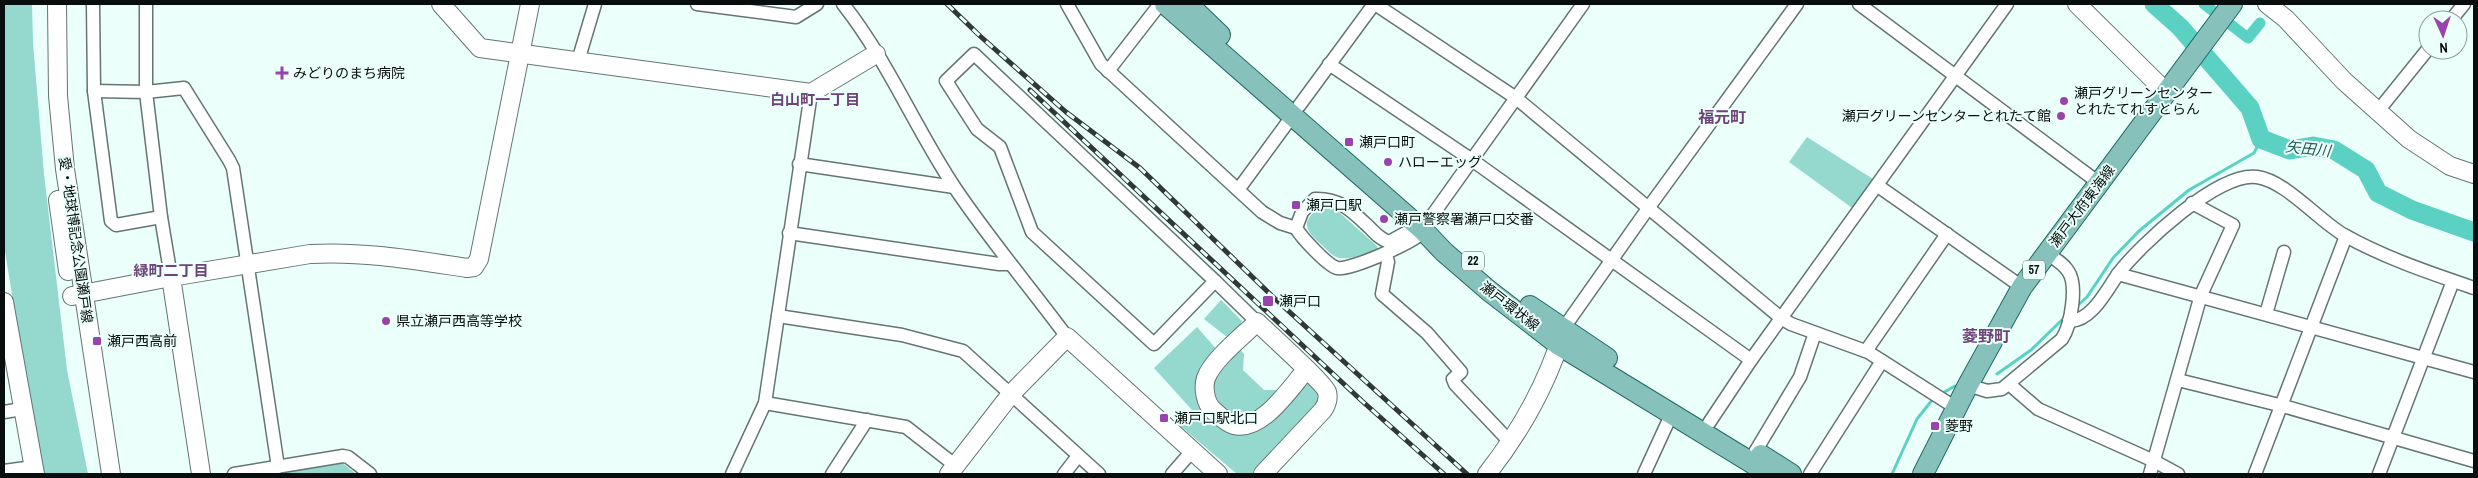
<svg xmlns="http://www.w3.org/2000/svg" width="2478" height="478" font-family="'Archivo Narrow','Noto Sans JP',sans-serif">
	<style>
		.green { fill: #94d8ce }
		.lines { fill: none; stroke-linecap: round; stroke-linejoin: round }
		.stream { stroke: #5ad1c3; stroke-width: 3 }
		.canal { stroke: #5ad1c3; stroke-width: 11 }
		.river { stroke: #5ad1c3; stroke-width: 19 }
		.street-casing { stroke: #647573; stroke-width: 15 }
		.secondary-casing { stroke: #647573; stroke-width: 20 }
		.primary-casing { stroke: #256961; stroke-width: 22 }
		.street { stroke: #fff; stroke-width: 12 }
		.secondary { stroke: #fff; stroke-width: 18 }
		.primary { stroke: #86c2bb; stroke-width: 20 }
		.rail-casing { stroke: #303938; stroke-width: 5 }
		.rail { stroke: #ebfffb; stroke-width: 3; stroke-dasharray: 9; stroke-linecap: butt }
		.poi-dot { fill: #9a42ae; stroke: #ebfffb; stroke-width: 2 }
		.labels { text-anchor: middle; stroke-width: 4; stroke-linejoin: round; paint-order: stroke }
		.shield { fill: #ebfffb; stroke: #4b5654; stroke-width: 1 }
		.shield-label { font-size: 12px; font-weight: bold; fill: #070e0d }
		.poi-label { font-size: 14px; fill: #070e0d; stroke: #ebfffb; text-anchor: start }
		.street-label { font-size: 14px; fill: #070e0d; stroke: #ebfffb }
		.neighbourhood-label { font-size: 15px; font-weight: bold; fill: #70447a; stroke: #ebfffb }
		.water-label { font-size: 15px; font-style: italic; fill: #265952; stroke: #ebfffb }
		.quarter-label { font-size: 16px; font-weight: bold; fill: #70447a; stroke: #ebfffb }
	</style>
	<rect width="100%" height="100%" fill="#ebfffb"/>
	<g class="green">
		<path d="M4,4H32L33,43L44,174L67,370L88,474H42L4,246Z"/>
		<path d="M1807,137L1876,181L1855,210L1789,162Z"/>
		<path d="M1325,203L1331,205L1377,246L1378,250C1366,253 1352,260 1340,258C1333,257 1328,251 1324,247C1301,227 1301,221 1325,203Z"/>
		<path d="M1221,300L1242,321L1238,330L1227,337L1204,319Z"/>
		<path d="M1197,327L1218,351L1199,396L1241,432L1302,386L1315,382L1324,407L1254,474H1237L1178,424L1192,410L1154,368Z"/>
		<path d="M1239,348L1244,354L1243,370L1264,390H1276L1277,392L1256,416L1238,420L1212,399L1214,376Z"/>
		<path d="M341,462L356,474H272Z"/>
	</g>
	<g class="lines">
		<g class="stream">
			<path d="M2077,306L2087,297L2113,258L2139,231L2189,190L2254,153L2261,139"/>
			<path d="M1997,374L2031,350L2065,317"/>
			<path d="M1941,394L1955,386"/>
			<path d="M1892,474L1917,419L1933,399"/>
		</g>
		<path class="canal" d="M2204,4L2248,38L2260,23"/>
		<path class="river" d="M2154,4L2180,27L2250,108L2261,139L2290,150L2313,146L2334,150L2366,170L2378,193L2412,210L2474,232"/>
		<defs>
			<g id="street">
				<path d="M93,4L94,91L111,221L116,225L161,217"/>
				<path d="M146,4V92L161,217L171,277"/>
				<path d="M697,4L796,17L817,4"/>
				<path d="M843,4C888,61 915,128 955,188C990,240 1030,287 1067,337"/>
				<path d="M1067,4L1101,64L1262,212L1280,223L1296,228"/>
				<path d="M1375,4L1516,98L1781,318L1791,324L1868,352L1956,408"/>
				<path d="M1859,4L2099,183"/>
				<path d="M2451,20L2464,4"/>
				<path d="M974,54L1215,281L1154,344L1032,232L1000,147L977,129L946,81Z"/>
				<path d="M578,61L595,4"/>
				<path d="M1329,64L1472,160L1751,360"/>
				<path d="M1108,71L1160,4"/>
				<path d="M94,91L146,92L184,88L229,160L233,168L278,467"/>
				<path d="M1299,106L1374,4"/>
				<path d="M2378,111L2428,49"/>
				<path d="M799,164L954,187"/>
				<path d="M1878,186L2022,287"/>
				<path d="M1238,190L1293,115"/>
				<path d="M1429,220L1389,242C1380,239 1376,234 1370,228C1352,211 1340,198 1315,199L1302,212L1296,228C1301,237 1327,265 1337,268C1349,271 1415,242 1424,231C1427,228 1428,223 1429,220L1583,4"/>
				<path d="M789,233L999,264H1009"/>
				<path d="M1386,254L1388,262L1382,294L1427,333L1461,372L1453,379L1455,384L1511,443"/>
				<path d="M2118,274C2140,245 2219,171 2257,177C2286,181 2318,220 2344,235C2385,258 2430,273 2474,288"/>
				<path d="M1215,281L1257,322"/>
				<path d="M2266,314L2284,252"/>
				<path d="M778,316L902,335L963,351L1099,474"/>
				<path d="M2069,321C2091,322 2107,290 2118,274L2474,372"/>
				<path d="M1563,329L1649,207L1797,4"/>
				<path d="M1866,351L1947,234"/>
				<path d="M2178,380L2283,406L2474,461"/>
				<path d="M2009,384L2038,409L2154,461L2178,474"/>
				<path d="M1968,385L1987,391L2002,389L2062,339C2071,325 2078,285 2068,271C2063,263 2054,258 2046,253"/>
				<path d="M765,403L906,427L956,466"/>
				<path d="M4,412L22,409"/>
				<path d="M1709,423L1751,360L2007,4"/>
				<path d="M1755,452L1800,377L1815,333"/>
				<path d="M4,471L33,467"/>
				<path d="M234,474L343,456L348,457L370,474"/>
				<path d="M732,474L765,403L811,93"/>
				<path d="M832,474L867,420"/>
				<path d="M1064,474L1078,456"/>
				<path d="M1172,474L1192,451"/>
				<path d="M1644,474L1672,413"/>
				<path d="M1810,474L1882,361"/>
				<path d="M2150,474L2201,295L2233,225L2192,203"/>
				<path d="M2255,474L2346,236"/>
				<path d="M2379,474L2453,281"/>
			</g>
			<g id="secondary">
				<path d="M57,4L58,96L65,169L111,474"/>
				<path d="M441,4L480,48L811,93L876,54"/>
				<path d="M2077,4L2167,93"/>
				<path d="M2267,4L2286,19L2344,81L2409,139L2450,166L2474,174"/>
				<path d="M58,200L68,271"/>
				<path d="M72,296L171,277"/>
				<path d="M4,302L35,474"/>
				<path d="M201,474L171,277L310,254C364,251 414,260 467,268L474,267L479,259L530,4"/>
				<path d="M949,474L1011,394L1067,337L1218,474"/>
				<path d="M1263,474L1323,410C1327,404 1329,399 1327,392C1325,384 1267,332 1257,322C1243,336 1213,359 1206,378C1203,387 1205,403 1213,410C1219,415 1226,423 1234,425C1262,432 1290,388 1306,370"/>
				<path d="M1487,474C1520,432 1547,384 1563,332"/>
			</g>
			<g id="primary">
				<path d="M1165,4L1424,231L1444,252L1488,290L1559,345L1770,474"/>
				<path d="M1188,4L1220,35"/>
				<path d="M1530,306L1607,358"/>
				<path d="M1761,455L1791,474"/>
				<path d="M1923,474L1968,385L2022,287L2232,4"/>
			</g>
		</defs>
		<use href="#street" class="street-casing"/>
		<use href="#secondary" class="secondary-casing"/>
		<use href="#primary" class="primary-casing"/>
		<use href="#street" class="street"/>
		<use href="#secondary" class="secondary"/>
		<use href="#primary" class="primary"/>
		<defs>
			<g id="rail">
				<path d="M947,4L980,36L1066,112L1140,168L1271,295L1467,474"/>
				<path d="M1030,90L1362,401L1444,474"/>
			</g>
		</defs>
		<use href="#rail" class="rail-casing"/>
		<use href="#rail" class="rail"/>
	</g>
	<g class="poi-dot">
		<path d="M279.5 65.5h5v5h5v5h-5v5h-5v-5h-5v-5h5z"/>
		<circle cx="2064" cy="101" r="5"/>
		<circle cx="2061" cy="116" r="5"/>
		<rect x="1344" y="137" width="10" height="10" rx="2.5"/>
		<circle cx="1388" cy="162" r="5"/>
		<rect x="1291" y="200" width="10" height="10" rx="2.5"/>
		<circle cx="1384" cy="219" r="5"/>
		<rect x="1262" y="295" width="12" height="12" rx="2.5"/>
		<circle cx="386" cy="321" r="5"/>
		<rect x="92" y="336" width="10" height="10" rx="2.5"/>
		<rect x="1159" y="413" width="10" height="10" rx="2.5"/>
		<rect x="1930" y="421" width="10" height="10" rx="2.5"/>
	</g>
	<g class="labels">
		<g class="shield">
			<rect x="1462" y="251.5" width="22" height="19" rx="4"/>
			<rect x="2023" y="260.5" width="22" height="19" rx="4"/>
		</g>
		<g class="shield-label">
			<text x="1473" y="265">22</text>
			<text x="2034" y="274">57</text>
		</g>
		<g class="poi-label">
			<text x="293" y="78">みどりのまち病院</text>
			<text x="2074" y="98">瀬戸グリーンセンター<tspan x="2074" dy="16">とれたてれすとらん</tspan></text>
			<text x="2051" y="121" text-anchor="end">瀬戸グリーンセンターとれたて館</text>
			<text x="1359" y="147">瀬戸口町</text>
			<text x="1398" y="167">ハローエッグ</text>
			<text x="1306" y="210">瀬戸口駅</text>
			<text x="1394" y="224">瀬戸警察署瀬戸口交番</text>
			<text x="1279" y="306">瀬戸口</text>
			<text x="396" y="326">県立瀬戸西高等学校</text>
			<text x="107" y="346">瀬戸西高前</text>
			<text x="1174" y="423">瀬戸口駅北口</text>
			<text x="1945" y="431">菱野</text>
		</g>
		<g class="street-label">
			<text transform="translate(2082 206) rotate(-53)" y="5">瀬戸大府東海線</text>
			<text transform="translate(76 240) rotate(82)" y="5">愛・地球博記念公園瀬戸線</text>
			<text transform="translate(1510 306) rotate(38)" y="5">瀬戸環状線</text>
		</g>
		<g class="neighbourhood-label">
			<text x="815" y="105">白山町一丁目</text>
			<text x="171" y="276">緑町二丁目</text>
		</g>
		<g class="water-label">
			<text transform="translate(2308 149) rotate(6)" y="5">矢田川</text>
		</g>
		<g class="quarter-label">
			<text x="1722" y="123">福元町</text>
			<text x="1986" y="342">菱野町</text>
		</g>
	</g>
	<rect width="2478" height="478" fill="none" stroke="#070e0d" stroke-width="10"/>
	<g transform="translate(2443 35) rotate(177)"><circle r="24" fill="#ebfffb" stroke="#909f9c"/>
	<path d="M0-4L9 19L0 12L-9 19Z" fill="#9a42ae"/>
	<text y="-8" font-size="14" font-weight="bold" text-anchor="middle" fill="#070e0d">N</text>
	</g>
</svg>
